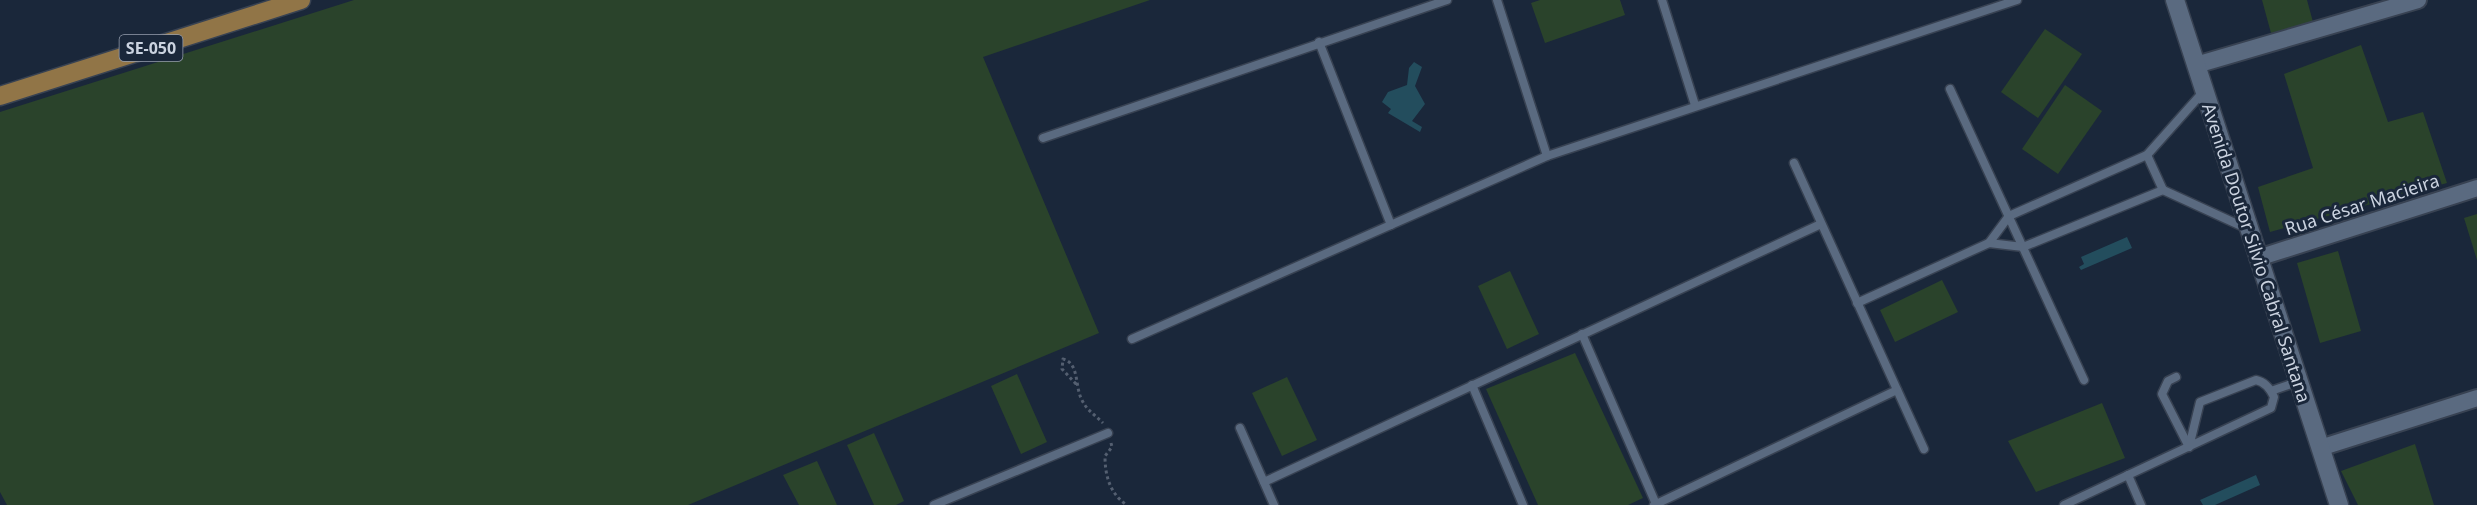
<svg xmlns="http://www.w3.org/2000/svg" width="2477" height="505" font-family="'Noto Sans',sans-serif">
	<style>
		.green { fill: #2a432b }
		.water { fill: #234d5d }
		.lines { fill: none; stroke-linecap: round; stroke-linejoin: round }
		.service-casing { stroke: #384252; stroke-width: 11 }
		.minor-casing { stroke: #384252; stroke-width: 20 }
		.tertiary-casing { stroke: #384252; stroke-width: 21 }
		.primary-casing { stroke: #384252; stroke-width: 21 }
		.path { stroke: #545f70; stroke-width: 3; stroke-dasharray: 3 3; stroke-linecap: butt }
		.service { stroke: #5a6a80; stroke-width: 8 }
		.minor { stroke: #5a6a80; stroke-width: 16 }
		.tertiary { stroke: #5a6a80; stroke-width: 18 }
		.primary { stroke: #917547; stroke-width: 18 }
		.labels { text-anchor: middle; stroke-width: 6; stroke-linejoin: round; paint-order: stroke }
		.shield { fill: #1a273a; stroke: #969fae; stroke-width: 1.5 }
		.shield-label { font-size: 16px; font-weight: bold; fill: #cbd3e0 }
		.street-label { font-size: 18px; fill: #cbd3e0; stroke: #1a273a }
	</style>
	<rect width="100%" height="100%" fill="#1a273a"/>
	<g class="green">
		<path d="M354,0H1150L983,57L1099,333L688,505H7L0,492V112Z"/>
		<path d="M1540,0H1620L1625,15L1545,43L1531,3Z"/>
		<path d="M2262,0H2307L2313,22L2271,33Z"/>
		<path d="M2045,29L2082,54L2038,118L2001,92Z"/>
		<path d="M2361,45L2388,122L2423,112L2447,183L2270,232L2258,187L2313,168L2284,74Z"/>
		<path d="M2065,85L2102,111L2058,174L2022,149Z"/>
		<path d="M2477,214V260L2464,218Z"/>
		<path d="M2338,251L2361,331L2320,343L2297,263Z"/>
		<path d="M1510,271L1539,334L1507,349L1478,286Z"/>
		<path d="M1942,280L1958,312L1895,342L1880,310Z"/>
		<path d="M1575,353L1643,498L1628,505H1538L1486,389Z"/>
		<path d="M1017,374L1047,442L1021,454L991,386Z"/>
		<path d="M1287,377L1317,440L1282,456L1252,393Z"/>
		<path d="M2102,403L2125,458L2036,492L2008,441Z"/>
		<path d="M874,433L904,501L896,505H874L847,445Z"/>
		<path d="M2415,444L2434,505H2358L2341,471Z"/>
		<path d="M817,461L837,505H799L783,475Z"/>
	</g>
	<g class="water">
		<path d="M1414,62L1422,67L1415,86L1425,104L1412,121L1422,127L1420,132L1388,113L1391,109L1382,102L1388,92L1407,85L1409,68Z"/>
		<path d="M2127,237L2132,248L2081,270L2079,267L2084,264L2081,257Z"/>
		<path d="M2256,475L2260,485L2215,505H2203L2200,500Z"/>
	</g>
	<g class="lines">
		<defs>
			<g id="service">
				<path d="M1497,0L1547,156"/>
				<path d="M1662,0L1695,105"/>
				<path d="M1319,42L1391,225"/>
				<path d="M1950,89L2084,380"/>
				<path d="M1043,138L1447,0"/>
				<path d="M2147,155L2163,190"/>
				<path d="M1794,163L1924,449"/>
				<path d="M1989,243L2023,247L2163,190L2248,229"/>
				<path d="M1857,303L1989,243L2009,216L2147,155L2204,91"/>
				<path d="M1582,334L1656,504"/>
				<path d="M1132,339L1547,156L2017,0"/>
				<path d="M2176,377L2168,381L2162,394L2189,447"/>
				<path d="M1472,385L1523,505"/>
				<path d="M2271,391L2297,382"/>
				<path d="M1240,428L1274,505"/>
				<path d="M2128,475L2141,505"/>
				<path d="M1264,482L1821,224"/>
				<path d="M934,505L1108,433"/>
				<path d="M1654,505L1897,390"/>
				<path d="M2064,505L2271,408L2274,397C2270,388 2265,382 2256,380L2200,402L2189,447"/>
			</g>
			<g id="minor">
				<path d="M2196,65L2418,0"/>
				<path d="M2258,258L2477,188"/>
				<path d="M2320,448L2477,398"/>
			</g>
			<path id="tertiary" d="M2175,0L2339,505"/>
			<path id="primary" d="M0,96L301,0"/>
		</defs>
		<use href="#service" class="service-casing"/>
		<use href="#minor" class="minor-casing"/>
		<use href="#tertiary" class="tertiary-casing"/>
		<use href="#primary" class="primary-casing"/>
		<g class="path">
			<path d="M1076,384L1062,369L1063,359C1079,363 1075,385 1081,398C1086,410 1094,414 1103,423"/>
			<path d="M1111,443L1112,447L1105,456C1105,476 1110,494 1127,505"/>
		</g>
		<use href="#service" class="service"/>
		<use href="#minor" class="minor"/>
		<use href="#tertiary" class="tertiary"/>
		<use href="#primary" class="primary"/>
	</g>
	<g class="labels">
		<rect class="shield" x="119.5" y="35" width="63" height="26" rx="4.5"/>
		<g class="shield-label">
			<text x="151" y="54">SE-050</text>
		</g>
		<g class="street-label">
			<text transform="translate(2362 205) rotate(-18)" y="6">Rua César Macieira</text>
			<text transform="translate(2256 253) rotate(72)" y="6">Avenida Doutor Silvio Cabral Santana</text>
		</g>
	</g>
</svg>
